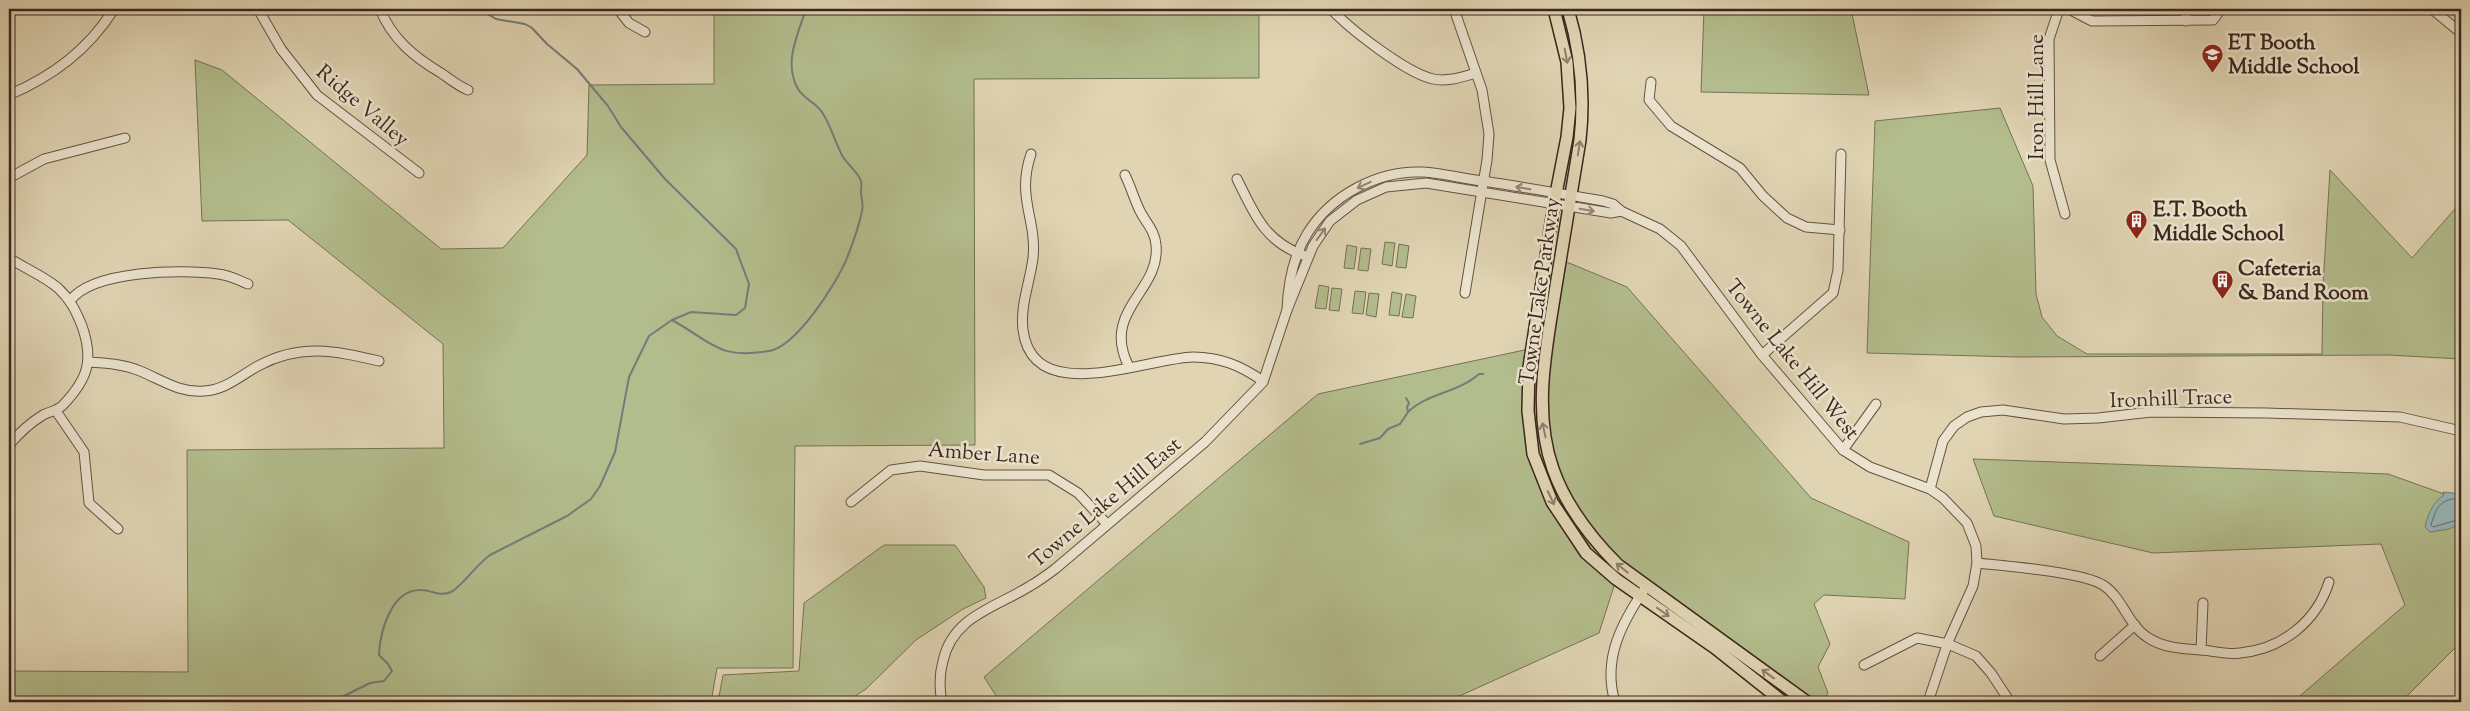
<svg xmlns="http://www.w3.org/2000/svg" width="2470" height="711" font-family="'Sorts Mill Goudy',serif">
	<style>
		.green { fill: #b3bc8c; stroke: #767254 }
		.water { fill: #97b6b7; stroke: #727d79 }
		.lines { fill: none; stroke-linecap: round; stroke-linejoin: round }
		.shore { stroke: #686e6a; stroke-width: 1 }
		.stream { stroke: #727d79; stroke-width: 2 }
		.minor-casing { stroke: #645242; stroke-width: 11 }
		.major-casing { stroke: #3a271c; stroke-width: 14 }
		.minor { stroke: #ebe3ce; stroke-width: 9 }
		.major { stroke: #e0d4b3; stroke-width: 11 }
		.oneway { stroke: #8d7e68 }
		.oneway2 { stroke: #928575 }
		.labels { text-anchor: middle; stroke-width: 5; stroke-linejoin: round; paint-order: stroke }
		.poi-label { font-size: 21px; font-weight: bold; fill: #3a271c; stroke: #ebe3ce; text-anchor: start }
		.street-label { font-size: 21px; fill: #3a271c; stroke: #ebe3ce }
	</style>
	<rect width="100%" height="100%" fill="#e0d4b3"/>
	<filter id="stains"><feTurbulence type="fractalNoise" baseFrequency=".004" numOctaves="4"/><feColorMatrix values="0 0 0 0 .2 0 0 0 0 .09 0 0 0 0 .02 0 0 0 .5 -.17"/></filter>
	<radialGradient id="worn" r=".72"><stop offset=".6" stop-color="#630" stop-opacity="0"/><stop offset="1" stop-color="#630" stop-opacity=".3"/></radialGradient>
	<g class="green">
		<path d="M714,9H1259V78L974,79L975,445L795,446L793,668H717L711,702H9V671L188,672L187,450L444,448L443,344L288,220L202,221L195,60L222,70L441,249L503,248L587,155L589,85L714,84Z"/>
		<path d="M1704,9H1851L1869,95L1701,92Z"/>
		<path d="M2000,108L2033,186L2036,294L2042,317L2057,336L2087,354H2322L2323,286L2330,170L2412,258L2461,202V359L2388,355L2017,357L1867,353L1875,121Z"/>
		<path d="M1385,242L1395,243L1392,266L1382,264Z"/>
		<path d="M1399,244L1409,246L1406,268L1396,267Z"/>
		<path d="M1347,245L1357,247L1354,269L1344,268Z"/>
		<path d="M1361,248L1371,249L1368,271L1358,270Z"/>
		<path d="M1557,258L1627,287L1811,498L1909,542L1905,599L1824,595L1814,604L1830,644L1818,667L1828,693L1822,702H1779L1616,580L1599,633L1446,702H1000L984,677L1318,394L1534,348Z"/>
		<path d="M1319,285L1329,287L1326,309L1315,308Z"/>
		<path d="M1332,288L1342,289L1339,311L1329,310Z"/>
		<path d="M1355,291L1366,292L1363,314L1352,313Z"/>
		<path d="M1392,292L1402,294L1399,316L1389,315Z"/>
		<path d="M1369,293L1379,294L1376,317L1366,315Z"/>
		<path d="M1406,294L1416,296L1413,318L1402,317Z"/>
		<path d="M1973,459L2388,474L2461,500V642L2401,702H2293L2405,605L2381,544L2153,553L1994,516Z"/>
		<path d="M884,545H955L984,587L986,598L963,609L916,640L866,689L846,702H718L723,675L799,671L804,603Z"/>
	</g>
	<path class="water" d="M2443,492L2461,494V523L2449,529L2430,532L2425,527C2428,514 2433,502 2444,495Z"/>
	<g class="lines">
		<path class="shore" d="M2461,498C2441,499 2437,505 2431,525L2433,527L2461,519"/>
		<g class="stream">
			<path d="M672,320C712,342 718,360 769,351C796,347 837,283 847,258C853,243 859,226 862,211C864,205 861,199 861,192C861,189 862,184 861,181C858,172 848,165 843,157C835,142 831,126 822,112C815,102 804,99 798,89C783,63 798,34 806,9"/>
			<path d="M1408,412C1427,393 1458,393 1479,374H1483"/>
			<path d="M1360,444L1380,438L1388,429L1400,424L1408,412L1407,407L1409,403L1406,398"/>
			<path d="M337,702L340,698L370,683L384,681L392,671L388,664L379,655C380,632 391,589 421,590C432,590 439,597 451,592C462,586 477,564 490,555L567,516L591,499L600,486L615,452L629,377L649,336L672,320L691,312L736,315L745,308L749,284L736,249L665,179L621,127L608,106L577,69L547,44L532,28L525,24L496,19L479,9"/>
		</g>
		<defs>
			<g id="minor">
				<path d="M258,9L281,49L317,95L419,173"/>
				<path d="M380,9C392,39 414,57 441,73C450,79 458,86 468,90"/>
				<path d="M618,9L629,23L645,32"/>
				<path d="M1331,9C1350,29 1406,73 1433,79C1448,82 1462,77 1476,73"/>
				<path d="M1454,9L1482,90L1489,134L1487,160L1465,293"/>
				<path d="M2059,9L2049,39L2050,160L2065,214"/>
				<path d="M2069,9L2092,21L2213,20L2221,9"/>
				<path d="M2432,9L2461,33"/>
				<path d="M2186,21V9"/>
				<path d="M1651,82L1649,100L1671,126L1740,168L1763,196L1787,218L1806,227L1840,230"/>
				<path d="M9,95C53,76 88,50 114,9"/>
				<path d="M1031,154C1016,198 1037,219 1033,258C1030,282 1020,305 1023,330C1033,408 1146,358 1193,357C1221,357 1241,366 1263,381"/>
				<path d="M1125,175C1131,187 1134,199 1140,211C1146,223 1155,231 1156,245C1161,292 1100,310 1129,367"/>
				<path d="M9,178L44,159L125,138"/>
				<path d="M1237,179C1254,213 1264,241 1303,255"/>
				<path d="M9,258C24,268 44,276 58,288C70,299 76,311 82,326C94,360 88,379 63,405C57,411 51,411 43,415C30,423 19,433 9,445"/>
				<path d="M70,301C92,270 183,269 218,274C229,275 238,280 248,284"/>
				<path d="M1287,310C1288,283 1293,257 1307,234C1331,195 1378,170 1423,172C1443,173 1463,179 1483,181C1523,187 1563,194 1603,201L1613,204L1621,211L1660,229L1681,246L1762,355L1843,450L1870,467L1930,489L1943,498L1967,523L1976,546L1977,563L1973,586L1948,642L1928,702"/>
				<path d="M1762,355L1833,293L1838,270L1841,154"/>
				<path d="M88,362C106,363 123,364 140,371C162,380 179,393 204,391C225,390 240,376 258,366C301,343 335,351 379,361"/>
				<path d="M56,411L84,452L89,503L118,529"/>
				<path d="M1843,450L1876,404"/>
				<path d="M1930,489L1943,441L1954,426L1967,417L1981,412L2003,410L2064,419L2098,418L2151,412L2267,413L2400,417L2461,431"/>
				<path d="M851,502L891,470L920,466L984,475H1049L1078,493L1107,524"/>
				<path d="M1977,563C2005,566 2082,572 2103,585C2123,598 2128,625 2147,637C2162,648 2184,649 2202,650C2214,651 2228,655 2240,653C2281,649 2316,623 2329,582"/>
				<path d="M2201,650L2203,603"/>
				<path d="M2100,656L2135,625"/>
				<path d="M1864,665L1917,638L1948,644L1976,656L1991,673L2010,702"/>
				<path d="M942,702C939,687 939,675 943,661C953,616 995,608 1030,586C1039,581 1047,575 1055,569L1205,442L1263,382L1287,310L1313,246L1330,221L1357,200L1386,187L1426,183L1611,213L1621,211"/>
				<path d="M1615,702C1602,659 1622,622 1646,587"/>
			</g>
			<g id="major">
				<path d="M1554,9L1567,62L1570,108L1567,137L1554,204L1529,367L1528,411L1533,454L1552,502L1586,553L1616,579L1715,648L1783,702"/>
				<path d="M1568,9C1581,53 1585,95 1580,140C1572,188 1564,237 1556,286C1547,345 1532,410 1553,469C1566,506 1591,538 1618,565L1807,702"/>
			</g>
		</defs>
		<use href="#minor" class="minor-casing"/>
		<use href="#major" class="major-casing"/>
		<use href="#minor" class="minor"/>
		<use href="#major" class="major"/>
	</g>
	<defs><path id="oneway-shaft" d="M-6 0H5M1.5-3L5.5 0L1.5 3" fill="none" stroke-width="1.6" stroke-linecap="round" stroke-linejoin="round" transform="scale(1.25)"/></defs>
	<g class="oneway">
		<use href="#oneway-shaft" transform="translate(1566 56) rotate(80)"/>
		<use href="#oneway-shaft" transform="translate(1579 148) rotate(-81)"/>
		<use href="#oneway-shaft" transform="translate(1544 430) rotate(-102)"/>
		<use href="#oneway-shaft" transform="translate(1551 498) rotate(65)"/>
		<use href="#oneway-shaft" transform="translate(1622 568) rotate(-141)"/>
		<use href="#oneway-shaft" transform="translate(1663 612) rotate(35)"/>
		<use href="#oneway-shaft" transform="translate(1768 674) rotate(-144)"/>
	</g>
	<g class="oneway2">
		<use href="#oneway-shaft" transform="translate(1364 185) rotate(155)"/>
		<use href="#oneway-shaft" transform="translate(1523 188) rotate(-171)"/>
		<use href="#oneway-shaft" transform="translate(1587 210) rotate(9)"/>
		<use href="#oneway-shaft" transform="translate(1321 234) rotate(-54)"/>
	</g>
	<defs>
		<symbol id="school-pin" viewBox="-11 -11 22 30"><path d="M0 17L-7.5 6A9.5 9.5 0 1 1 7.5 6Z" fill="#8f2418" stroke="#ebe3ce"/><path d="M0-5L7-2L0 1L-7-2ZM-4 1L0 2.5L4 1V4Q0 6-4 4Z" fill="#fff"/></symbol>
		<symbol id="building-pin" viewBox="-11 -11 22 30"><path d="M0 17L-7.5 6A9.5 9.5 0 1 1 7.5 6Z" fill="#8f2418" stroke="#ebe3ce"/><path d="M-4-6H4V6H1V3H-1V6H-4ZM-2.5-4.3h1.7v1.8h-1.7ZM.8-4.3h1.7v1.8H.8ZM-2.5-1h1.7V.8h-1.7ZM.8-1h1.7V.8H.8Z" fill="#fff"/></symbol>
	</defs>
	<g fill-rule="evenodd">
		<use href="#school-pin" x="2200" y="42" width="25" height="34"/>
		<use href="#building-pin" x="2124" y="208" width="25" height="34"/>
		<use href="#building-pin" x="2210" y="268" width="25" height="34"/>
	</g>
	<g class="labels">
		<g class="poi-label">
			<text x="2228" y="49">ET Booth<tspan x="2228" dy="24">Middle School</tspan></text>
			<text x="2153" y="216">E.T. Booth<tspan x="2153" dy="24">Middle School</tspan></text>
			<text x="2238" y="275">Cafeteria<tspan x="2238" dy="24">&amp; Band Room</tspan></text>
		</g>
		<g class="street-label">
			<text transform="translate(2036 97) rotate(-90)" y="7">Iron Hill Lane</text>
			<text transform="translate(363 105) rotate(40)" y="7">Ridge Valley</text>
			<text transform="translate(1539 291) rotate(-82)" y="7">Towne Lake Parkway</text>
			<text transform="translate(1793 359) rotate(51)" y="7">Towne Lake Hill West</text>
			<text transform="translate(2171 398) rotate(-2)" y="7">Ironhill Trace</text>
			<text transform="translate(984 453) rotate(4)" y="7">Amber Lane</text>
			<text transform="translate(1105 502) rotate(-40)" y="7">Towne Lake Hill East</text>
		</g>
	</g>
	<rect width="2470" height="711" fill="none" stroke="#e0d4b3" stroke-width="30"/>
	<rect x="10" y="10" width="2450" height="691" fill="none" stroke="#3a271c" stroke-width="2.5"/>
	<rect x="15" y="15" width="2440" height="681" fill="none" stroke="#3a271c"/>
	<rect width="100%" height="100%" filter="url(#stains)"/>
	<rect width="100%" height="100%" fill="url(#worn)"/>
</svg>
